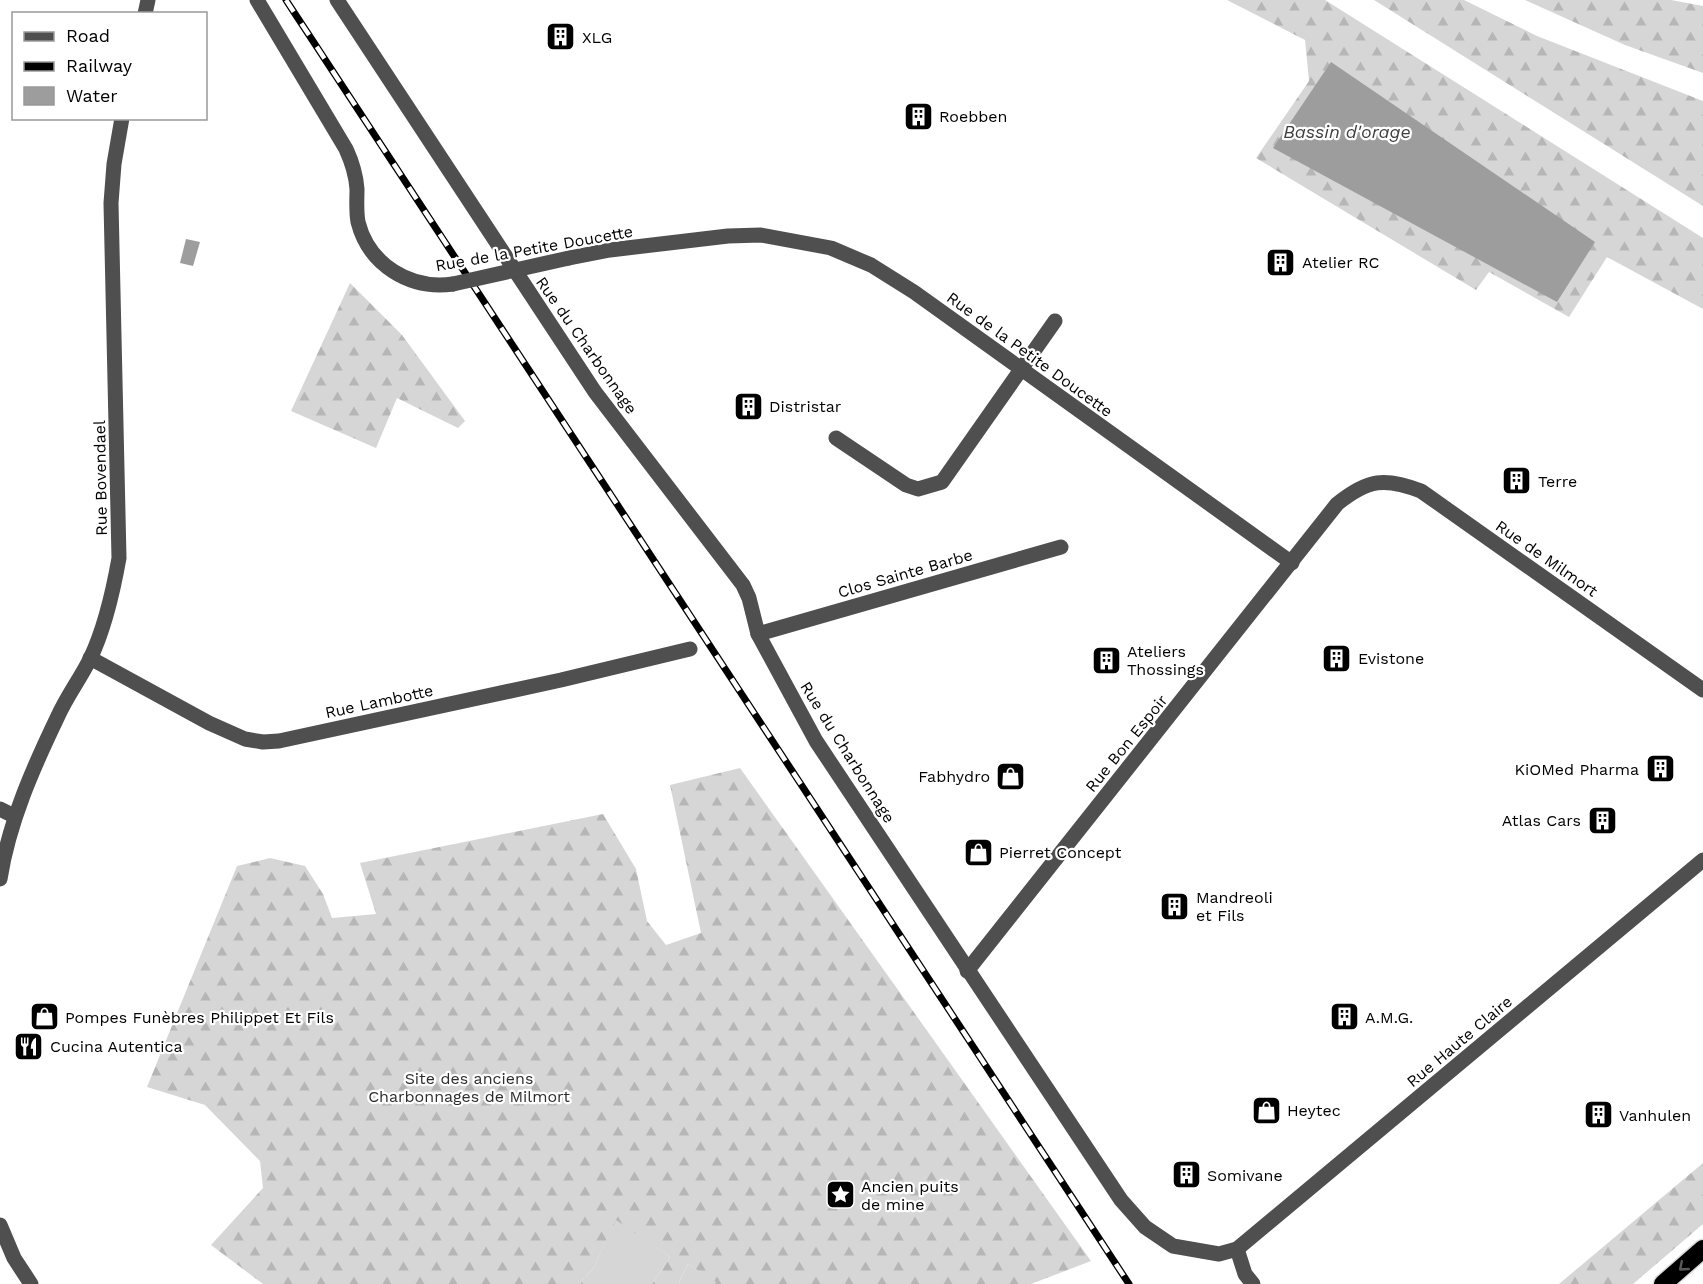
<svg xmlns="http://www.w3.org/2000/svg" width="1703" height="1284" font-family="'Work Sans',sans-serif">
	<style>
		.green { fill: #d6d6d6 }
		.forest { fill: url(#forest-firs) }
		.water { fill: #9d9d9d }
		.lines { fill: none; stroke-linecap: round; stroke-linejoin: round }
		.highway-casing { stroke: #dbdbdb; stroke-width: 21 }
		.minor { stroke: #4f4f4f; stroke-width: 15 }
		.highway { stroke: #000; stroke-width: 18 }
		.rail-casing { stroke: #000; stroke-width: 7 }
		.rail { stroke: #fff; stroke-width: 4.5; stroke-dasharray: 14; stroke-linecap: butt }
		.minor-bridge { stroke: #4f4f4f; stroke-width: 15 }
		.oneway { stroke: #595959 }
		.labels { text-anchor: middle; stroke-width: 4.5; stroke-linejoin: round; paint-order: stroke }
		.poi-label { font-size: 16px; fill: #000; stroke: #fff; text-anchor: start }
		.street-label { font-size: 16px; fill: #000; stroke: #fff }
		.park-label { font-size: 16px; fill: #2d2d2d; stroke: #fff }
		.water-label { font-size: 18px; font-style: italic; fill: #3e3e3e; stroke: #fff }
	</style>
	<defs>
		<pattern id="forest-firs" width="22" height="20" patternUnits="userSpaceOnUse" patternTransform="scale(1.5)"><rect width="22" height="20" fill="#d6d6d6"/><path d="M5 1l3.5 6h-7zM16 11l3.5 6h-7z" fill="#b6b6b6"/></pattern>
	</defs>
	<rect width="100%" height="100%" fill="#fff"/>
	<g class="green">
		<path d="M616,1219L670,1257L652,1284H583L582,1280L593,1269Z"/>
		<path d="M688,1264L717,1282L715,1284H678Z"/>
	</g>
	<g class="forest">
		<path d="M1227,0H1325L1703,238V309L1607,257L1569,317L1489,272L1476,290L1256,158L1309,81L1305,40Z"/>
		<path d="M1374,0H1464L1537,36L1703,101V206Z"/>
		<path d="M1525,0H1671L1703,6V73L1625,45Z"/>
		<path d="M350,283L402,335L465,421L458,428L397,398L376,448L291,411Z"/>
		<path d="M740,768L1091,1261L1031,1284H715L716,1282L688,1264L678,1284H652L670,1257L616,1220L593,1269L582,1280L583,1284H263L211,1245L263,1188L260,1161L205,1105L147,1087L237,866L270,858L305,866L323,894L332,918L376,914L360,863L603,814L636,869L647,921L666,945L701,933L670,785Z"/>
		<path d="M1703,1163V1224L1633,1284H1559Z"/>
	</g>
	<g class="water">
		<path d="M1331,62L1595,242L1557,302L1273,148Z"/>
		<path d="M186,239L200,242L193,266L180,263Z"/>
	</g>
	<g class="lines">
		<defs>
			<path id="highway" d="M1663,1284L1703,1249"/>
		</defs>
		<use href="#highway" class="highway-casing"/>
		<g class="minor">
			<path d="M257,0L346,149C352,162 356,175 357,189C357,200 356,211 358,222C369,265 410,290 453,284"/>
			<path d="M337,0L595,392L743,585L749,598L758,634L816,741L1121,1200L1145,1227L1173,1246L1219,1254L1237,1249L1703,860"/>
			<path d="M145,14L148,0"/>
			<path d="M569,258L610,250L728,236L761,235L831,248L871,265L914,292L1292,563"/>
			<path d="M836,438L906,485L918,489L942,482L1055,321"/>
			<path d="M758,634L1061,547"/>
			<path d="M90,658L209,723L245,739L263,742L279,741L561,680L690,649"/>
			<path d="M0,809L14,816"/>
			<path d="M0,879C9,822 33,768 58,716C67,696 80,679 90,659C105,628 113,592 119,558L111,203L114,164L122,118"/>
			<path d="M967,971L1337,504C1368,479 1385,477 1421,491L1703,690"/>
			<path d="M0,1225L14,1258L31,1284"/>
			<path d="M1237,1249L1245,1274L1253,1284"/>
		</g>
		<use href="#highway" class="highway"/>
		<defs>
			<path id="rail" d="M286,0L1129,1284"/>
		</defs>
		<use href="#rail" class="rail-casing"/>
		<use href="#rail" class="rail"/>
		<path class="minor-bridge" d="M453,284L569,258"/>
	</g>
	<defs><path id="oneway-chevron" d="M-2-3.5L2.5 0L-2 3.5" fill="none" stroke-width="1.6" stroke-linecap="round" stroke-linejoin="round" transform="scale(1.5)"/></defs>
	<use class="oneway" href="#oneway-chevron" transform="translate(1683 1267) rotate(139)"/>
	<defs>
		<symbol id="building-square" viewBox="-11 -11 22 22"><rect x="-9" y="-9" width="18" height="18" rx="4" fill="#000" stroke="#fff"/><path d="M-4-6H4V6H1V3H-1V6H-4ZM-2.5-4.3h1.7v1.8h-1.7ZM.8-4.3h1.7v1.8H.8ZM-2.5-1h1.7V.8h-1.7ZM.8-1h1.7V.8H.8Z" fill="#fff"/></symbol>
		<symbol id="shop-square" viewBox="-11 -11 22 22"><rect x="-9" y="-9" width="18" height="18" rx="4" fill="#000" stroke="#fff"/><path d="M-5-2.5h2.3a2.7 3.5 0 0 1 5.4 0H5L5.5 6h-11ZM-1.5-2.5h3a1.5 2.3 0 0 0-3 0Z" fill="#fff"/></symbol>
		<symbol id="restaurant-square" viewBox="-11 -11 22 22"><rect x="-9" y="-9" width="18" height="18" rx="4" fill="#000" stroke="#fff"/><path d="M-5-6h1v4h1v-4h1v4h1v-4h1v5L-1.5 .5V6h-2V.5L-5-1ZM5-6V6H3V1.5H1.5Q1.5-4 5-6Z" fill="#fff"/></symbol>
		<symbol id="sight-square" viewBox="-11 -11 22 22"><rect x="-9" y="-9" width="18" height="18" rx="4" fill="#000" stroke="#fff"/><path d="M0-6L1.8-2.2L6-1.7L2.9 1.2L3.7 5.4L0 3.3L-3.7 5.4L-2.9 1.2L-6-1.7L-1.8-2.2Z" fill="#fff"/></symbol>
	</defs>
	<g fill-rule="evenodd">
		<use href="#building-square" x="544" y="20" width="33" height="33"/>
		<use href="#building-square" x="902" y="100" width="33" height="33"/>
		<use href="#building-square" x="1264" y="246" width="33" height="33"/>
		<use href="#building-square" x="732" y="390" width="33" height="33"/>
		<use href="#building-square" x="1500" y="464" width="33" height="33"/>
		<use href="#building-square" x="1320" y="642" width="33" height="33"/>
		<use href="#building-square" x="1090" y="644" width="33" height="33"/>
		<use href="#building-square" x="1644" y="752" width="33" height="33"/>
		<use href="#shop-square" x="994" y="760" width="33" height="33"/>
		<use href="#building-square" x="1586" y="804" width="33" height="33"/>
		<use href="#shop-square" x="962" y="836" width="33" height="33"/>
		<use href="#building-square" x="1158" y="890" width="33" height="33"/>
		<use href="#shop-square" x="28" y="1000" width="33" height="33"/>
		<use href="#building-square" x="1328" y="1000" width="33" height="33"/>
		<use href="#restaurant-square" x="12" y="1030" width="33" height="33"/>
		<use href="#shop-square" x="1250" y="1094" width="33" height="33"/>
		<use href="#building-square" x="1582" y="1098" width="33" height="33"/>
		<use href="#building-square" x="1170" y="1158" width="33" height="33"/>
		<use href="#sight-square" x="824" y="1178" width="33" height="33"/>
	</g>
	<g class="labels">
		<g class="poi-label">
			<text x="582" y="43">XLG</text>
			<text x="939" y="122">Roebben</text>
			<text x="1302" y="268">Atelier RC</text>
			<text x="769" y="412">Distristar</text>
			<text x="1538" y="487">Terre</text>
			<text x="1127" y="657">Ateliers<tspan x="1127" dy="18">Thossings</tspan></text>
			<text x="1358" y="664">Evistone</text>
			<text x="1639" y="775" text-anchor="end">KiOMed Pharma</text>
			<text x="990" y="782" text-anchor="end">Fabhydro</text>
			<text x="1581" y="826" text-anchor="end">Atlas Cars</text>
			<text x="999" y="858">Pierret Concept</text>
			<text x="1196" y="903">Mandreoli<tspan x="1196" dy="18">et Fils</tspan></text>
			<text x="65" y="1023">Pompes Funèbres Philippet Et Fils</text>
			<text x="1365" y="1023">A.M.G.</text>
			<text x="50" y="1052">Cucina Autentica</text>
			<text x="1287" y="1116">Heytec</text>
			<text x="1619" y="1121">Vanhulen</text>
			<text x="1207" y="1181">Somivane</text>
			<text x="861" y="1192">Ancien puits<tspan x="861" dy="18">de mine</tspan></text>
		</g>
		<g class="street-label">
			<text transform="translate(534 248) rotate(-10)" y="6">Rue de la Petite Doucette</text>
			<text transform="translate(587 345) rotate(55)" y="6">Rue du Charbonnage</text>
			<text transform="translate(1030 354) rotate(36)" y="6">Rue de la Petite Doucette</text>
			<text transform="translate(100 478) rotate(-91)" y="6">Rue Bovendael</text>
			<text transform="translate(1547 558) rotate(35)" y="6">Rue de Milmort</text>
			<text transform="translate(905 573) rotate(-16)" y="6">Clos Sainte Barbe</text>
			<text transform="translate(379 701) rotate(-12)" y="6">Rue Lambotte</text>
			<text transform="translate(1126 743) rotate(-51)" y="6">Rue Bon Espoir</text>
			<text transform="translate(848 752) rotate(58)" y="6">Rue du Charbonnage</text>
			<text transform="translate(1459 1041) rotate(-40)" y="6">Rue Haute Claire</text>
		</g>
		<g class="park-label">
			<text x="469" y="1084">Site des anciens<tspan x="469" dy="18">Charbonnages de Milmort</tspan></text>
		</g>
		<g class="water-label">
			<text x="1347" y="138">Bassin d'orage</text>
		</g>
	</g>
	<rect x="12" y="12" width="195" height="108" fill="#ffffff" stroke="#999999" stroke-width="1.5"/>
	<rect x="24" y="32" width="30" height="9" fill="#4f4f4f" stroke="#999999" stroke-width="1.5"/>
	<text x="66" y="42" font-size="18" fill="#000000">Road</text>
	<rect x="24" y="62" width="30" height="9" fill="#000000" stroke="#999999" stroke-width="1.5"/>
	<text x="66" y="72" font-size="18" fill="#000000">Railway</text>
	<rect x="24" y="87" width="30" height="18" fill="#9d9d9d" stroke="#999999" stroke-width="1.5"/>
	<text x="66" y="102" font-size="18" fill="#000000">Water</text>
</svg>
